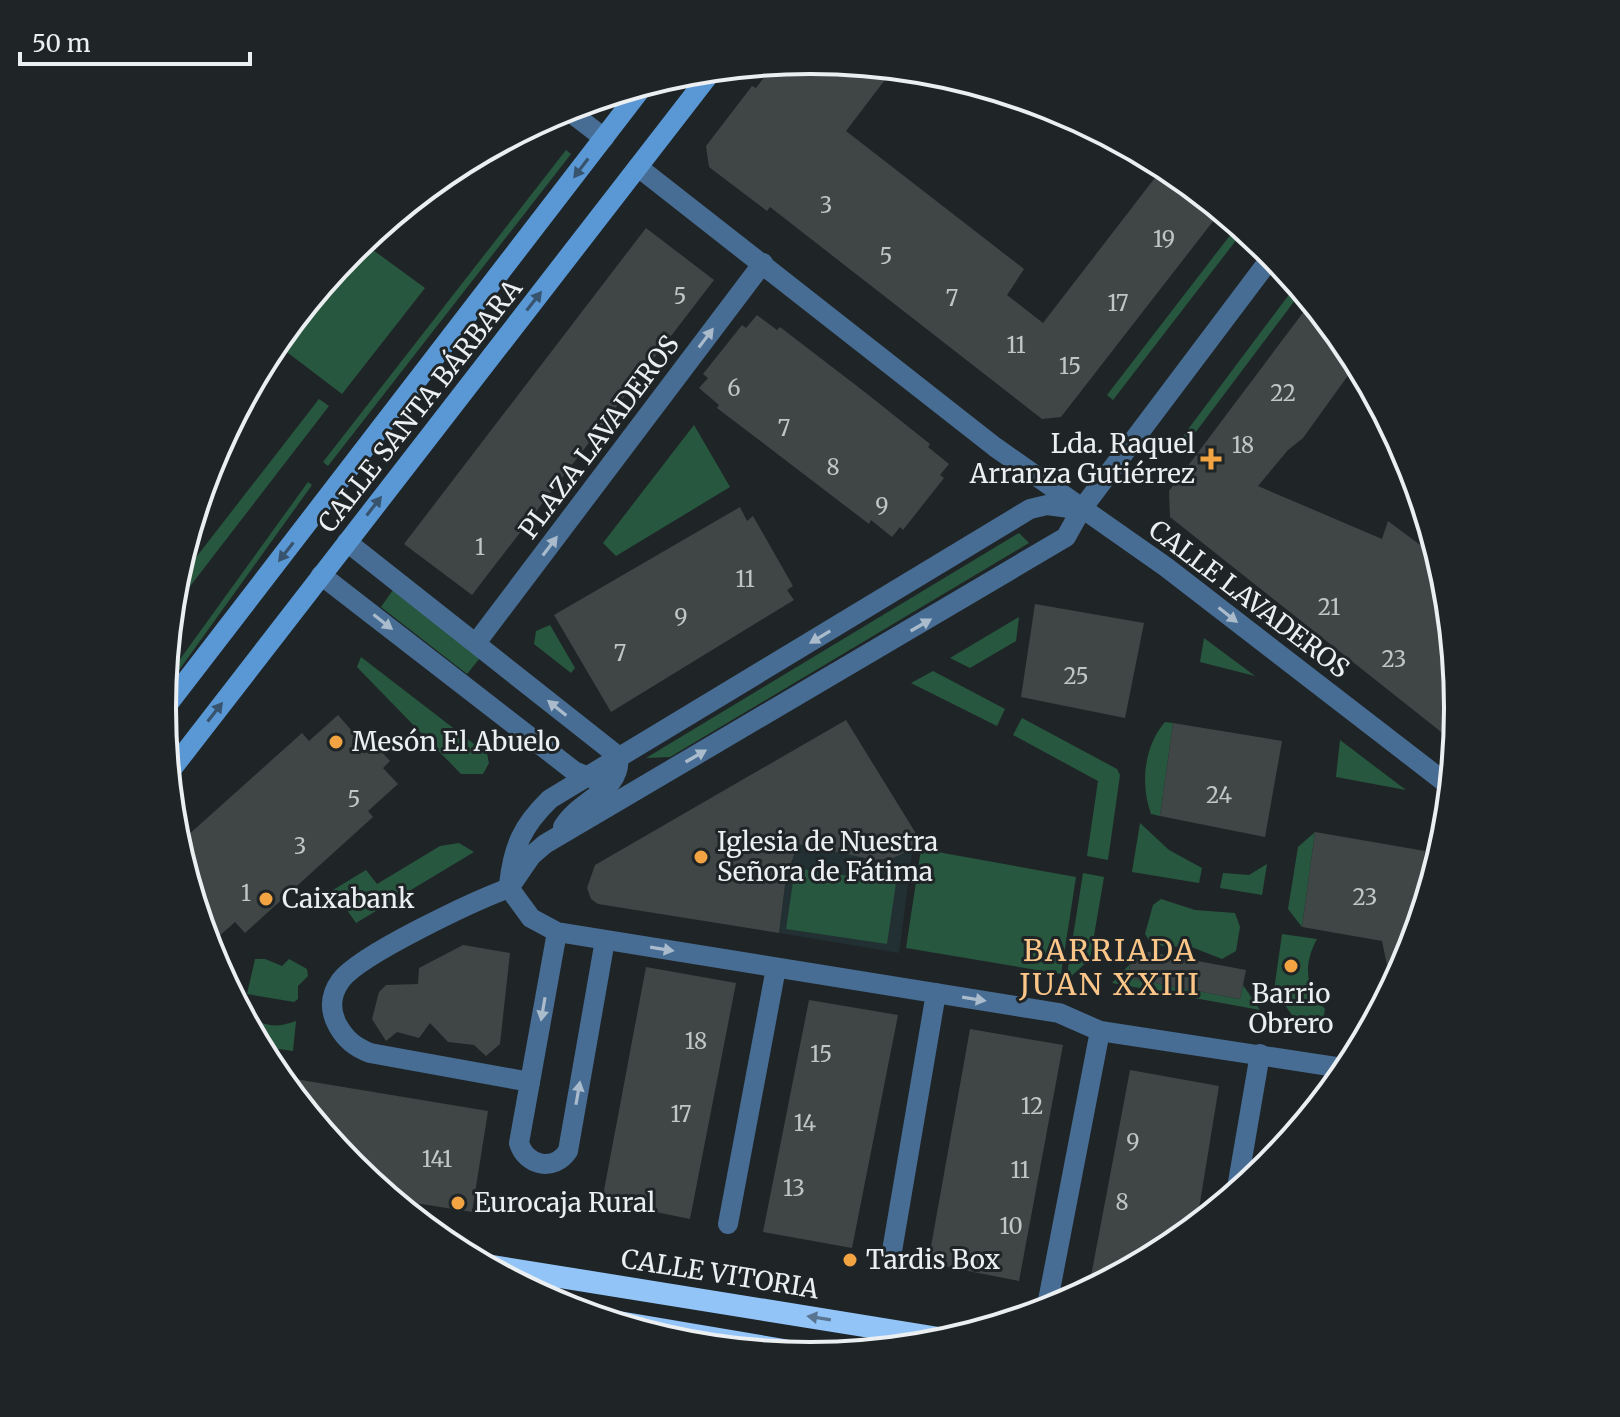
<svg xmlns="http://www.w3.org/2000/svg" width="1620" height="1417" font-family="Merriweather,serif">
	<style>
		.built { fill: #222f33 }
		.green { fill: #27573f }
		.building { fill: #3f4645 }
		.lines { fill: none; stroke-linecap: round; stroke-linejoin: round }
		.minor { stroke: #486d94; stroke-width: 20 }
		.secondary { stroke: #5a97d5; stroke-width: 20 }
		.trunk { stroke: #92c4f8; stroke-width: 22 }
		.oneway { fill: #37536d }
		.oneway2 { fill: #abc }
		.oneway3 { fill: #587490 }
		.poi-dot { fill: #f3a442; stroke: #1f2527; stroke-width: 3 }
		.labels { text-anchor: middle; stroke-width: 6; stroke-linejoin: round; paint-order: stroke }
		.number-label { font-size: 22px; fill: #c1c5c6 }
		.street-label { font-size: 26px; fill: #eceff1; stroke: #1f2527 }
		.poi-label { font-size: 26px; fill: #eceff1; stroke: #1f2527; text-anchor: start }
		.quarter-label { font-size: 30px; letter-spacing: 2px; fill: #fdc689; stroke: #1f2527 }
		.rim { fill: none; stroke: #eceff1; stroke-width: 4 }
	</style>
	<rect width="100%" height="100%" fill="#1f2527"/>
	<path class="built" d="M846,720L915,832L899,953L779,933L786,877L793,861L747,779Z"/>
	<g class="green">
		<path d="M566,150L571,154L328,466L323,462Z"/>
		<path d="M1238,225L1244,230L1113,400L1107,395Z"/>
		<path d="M362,242L425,288L342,394L275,343Z"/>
		<path d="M1297,284L1302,291L1189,441L1183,436Z"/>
		<path d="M319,399L329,406L171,611L173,587Z"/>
		<path d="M694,425L730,487L616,556L603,543Z"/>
		<path d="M308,482L312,485L177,673L173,669Z"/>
		<path d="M1019,533L1029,543L670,757L646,758Z"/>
		<path d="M393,590L480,658L467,674L381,607Z"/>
		<path d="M1019,617L1016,641L970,668L950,658Z"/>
		<path d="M550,625L575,668L571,673L534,644L536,631Z"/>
		<path d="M1204,638L1255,676L1200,662Z"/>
		<path d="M361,657L487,754L489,763L483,774H461L357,667Z"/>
		<path d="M933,671L1005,709L997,726L911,683Z"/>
		<path d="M1022,718L1117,769L1120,775L1108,860L1087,856L1098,781L1013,735Z"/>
		<path d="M1165,722L1173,723L1160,816L1151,814C1140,784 1144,746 1165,722Z"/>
		<path d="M1340,740L1406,790L1336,777Z"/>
		<path d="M1140,823L1169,850L1202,868L1199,883L1132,872Z"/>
		<path d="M1315,832L1302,927L1288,909L1298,847Z"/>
		<path d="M459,843L474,852L356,923L333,890L366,870L377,884L440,846Z"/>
		<path d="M921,849L1076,877L1061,974L906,948Z"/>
		<path d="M1267,864L1262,895L1220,888L1223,873L1249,875Z"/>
		<path d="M795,868L896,883L887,944L786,929Z"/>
		<path d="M1083,873L1104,877L1090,959L1066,981Z"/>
		<path d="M1161,899L1195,910L1235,913L1240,927L1236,951L1222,959L1194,948L1152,945L1145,934L1153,905Z"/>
		<path d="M1282,934L1317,939C1303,964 1305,989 1325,1009L1323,1020L1292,1015L1274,990Z"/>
		<path d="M255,959H265L282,966L289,959L307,969L308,976L298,986V999L294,1002L247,994Z"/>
		<path d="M1130,964L1128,978L1240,999L1243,985L1260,1010L1112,983Z"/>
		<path d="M244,1013C263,1026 274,1029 296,1021L293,1051L258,1046Z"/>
	</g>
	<g class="building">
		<path d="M810,60L894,68L846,131L1024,269L1007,295L1043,323L1164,166L1221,211L1061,417L1042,419L770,207L767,211L709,167L706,146L752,86L756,88L775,63Z"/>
		<path d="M646,228L714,280L472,595L404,544Z"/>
		<path d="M1311,302L1357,363L1303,438L1288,450L1258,486L1382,539L1388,521L1439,559L1446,582L1458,709L1455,743L1170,517L1169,491Z"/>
		<path d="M757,315L777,330L780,327L866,393L930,444L928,447L949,464L940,475L944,478L903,530L900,527L892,537L871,520L869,524L717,408L719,405L699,388L708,378L703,374L742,325L746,328Z"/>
		<path d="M740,507L747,521L753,516L793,586L787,590L794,600L611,712L554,615Z"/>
		<path d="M1035,604L1144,623L1125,718L1021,697Z"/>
		<path d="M338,715L359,739L365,733L390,761L383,768L398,784L368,811L373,817L245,933L235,922L208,946L177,845L302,733L309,741Z"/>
		<path d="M846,720L915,832L913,848L893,858L875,860L798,844L786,877L779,933L598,904L591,899L587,888L595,865Z"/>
		<path d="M1173,723L1282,741L1265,837L1160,816Z"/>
		<path d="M1315,832L1425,851L1403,967L1392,989L1382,941L1302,927Z"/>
		<path d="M463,945L510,953L500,1044L486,1056L474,1045L448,1042L430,1023L419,1038L397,1032L386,1041L372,1019L379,992L386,985L418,984L419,968Z"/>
		<path d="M1133,949L1246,970L1240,999L1128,978Z"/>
		<path d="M646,967L736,983L690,1219L602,1201Z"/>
		<path d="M809,1000L898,1015L852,1248L763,1232Z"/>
		<path d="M970,1029L1063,1045L1019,1281L928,1263Z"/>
		<path d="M1130,1070L1219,1086L1196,1227L1170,1248L1088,1292Z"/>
		<path d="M277,1076L488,1111L472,1212L390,1199L351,1167Z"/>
	</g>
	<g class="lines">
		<g class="minor">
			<path d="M565,108L604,138"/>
			<path d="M638,167L995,447L1166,567L1451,787"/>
			<path d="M347,542L618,756C623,791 579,799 563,827"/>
			<path d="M321,575L574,771L596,780"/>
			<path d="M476,643L763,263"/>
			<path d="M509,885C513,847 522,826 550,799L1030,509L1047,505L1077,509"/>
			<path d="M509,888L531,856L545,844L1066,537L1081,510L1273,255"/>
			<path d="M509,888L531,918L557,932L1059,1013L1100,1031L1349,1069"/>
			<path d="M509,888C474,901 361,954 341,980C330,995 329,1010 338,1026C346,1040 355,1047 370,1053L530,1082"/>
			<path d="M557,932L519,1143C526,1166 554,1172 568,1151L605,940"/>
			<path d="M1236,1194L1260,1054"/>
			<path d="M728,1224L776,968"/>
			<path d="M892,1251L936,993"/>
			<path d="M1046,1311L1100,1031"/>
		</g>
		<g class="secondary">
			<path d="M162,712L645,84"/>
			<path d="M168,774L713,70"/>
		</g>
		<g class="trunk">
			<path d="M480,1264L951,1340"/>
			<path d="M601,1319L819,1356"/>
		</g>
	</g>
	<defs><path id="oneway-solid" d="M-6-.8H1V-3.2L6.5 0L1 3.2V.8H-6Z" transform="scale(2)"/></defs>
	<g class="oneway">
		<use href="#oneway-solid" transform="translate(581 168) rotate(127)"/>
		<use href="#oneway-solid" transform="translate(534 301) rotate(-52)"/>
		<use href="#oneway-solid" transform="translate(374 506) rotate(-52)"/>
		<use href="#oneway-solid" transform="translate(286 552) rotate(128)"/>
		<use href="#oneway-solid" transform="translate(215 712) rotate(-52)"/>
	</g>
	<g class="oneway2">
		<use href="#oneway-solid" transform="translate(706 338) rotate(-53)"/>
		<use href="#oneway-solid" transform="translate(550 546) rotate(-53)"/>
		<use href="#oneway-solid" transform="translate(1228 615) rotate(38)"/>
		<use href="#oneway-solid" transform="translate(383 622) rotate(38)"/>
		<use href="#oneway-solid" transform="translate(921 625) rotate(-30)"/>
		<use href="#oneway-solid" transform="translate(820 637) rotate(149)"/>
		<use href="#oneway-solid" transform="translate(557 708) rotate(-141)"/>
		<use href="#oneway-solid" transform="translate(696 756) rotate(-30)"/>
		<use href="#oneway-solid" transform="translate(662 949) rotate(9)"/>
		<use href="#oneway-solid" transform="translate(974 999) rotate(9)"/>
		<use href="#oneway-solid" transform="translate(543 1009) rotate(100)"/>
		<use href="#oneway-solid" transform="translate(578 1093) rotate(-80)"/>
	</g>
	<use class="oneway3" href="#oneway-solid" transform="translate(819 1318) rotate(-171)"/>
	<g class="poi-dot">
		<path d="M1207 447h8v8h8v8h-8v8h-8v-8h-8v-8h8z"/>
		<circle cx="336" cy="742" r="8"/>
		<circle cx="701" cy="857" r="8"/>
		<circle cx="266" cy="899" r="8"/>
		<circle cx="1291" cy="966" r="8"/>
		<circle cx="458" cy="1203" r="8"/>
		<circle cx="850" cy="1260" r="8"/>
	</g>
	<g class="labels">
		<g class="number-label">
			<text x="826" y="213">3</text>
			<text x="1164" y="247">19</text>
			<text x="886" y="264">5</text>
			<text x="680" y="304">5</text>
			<text x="952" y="306">7</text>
			<text x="1118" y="311">17</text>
			<text x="1016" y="353">11</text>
			<text x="1070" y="374">15</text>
			<text x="734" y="396">6</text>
			<text x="1283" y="401">22</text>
			<text x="784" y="436">7</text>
			<text x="1243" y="453">18</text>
			<text x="833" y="475">8</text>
			<text x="882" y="514">9</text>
			<text x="480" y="555">1</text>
			<text x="745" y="587">11</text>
			<text x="1329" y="615">21</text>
			<text x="681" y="625">9</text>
			<text x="620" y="661">7</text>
			<text x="1394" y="667">23</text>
			<text x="1076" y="684">25</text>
			<text x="1219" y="803">24</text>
			<text x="354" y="807">5</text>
			<text x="300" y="854">3</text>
			<text x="246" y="901">1</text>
			<text x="1365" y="905">23</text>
			<text x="696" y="1049">18</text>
			<text x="821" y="1062">15</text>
			<text x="1032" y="1114">12</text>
			<text x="681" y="1122">17</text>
			<text x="805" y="1131">14</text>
			<text x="1133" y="1150">9</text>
			<text x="437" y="1167">141</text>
			<text x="1020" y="1178">11</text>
			<text x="794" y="1196">13</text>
			<text x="1122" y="1210">8</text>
			<text x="1011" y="1234">10</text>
		</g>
		<g class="street-label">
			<text transform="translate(420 406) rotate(-52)" y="9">CALLE SANTA BÁRBARA</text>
			<text transform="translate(599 437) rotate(-53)" y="9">PLAZA LAVADEROS</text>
			<text transform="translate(1249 599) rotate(37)" y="9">CALLE LAVADEROS</text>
			<text transform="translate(720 1274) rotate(9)" y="9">CALLE VITORIA</text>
		</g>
		<g class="poi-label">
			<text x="1195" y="453" text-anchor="end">Lda. Raquel<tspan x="1195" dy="30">Arranza Gutiérrez</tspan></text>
			<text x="352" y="751">Mesón El Abuelo</text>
			<text x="717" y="851">Iglesia de Nuestra<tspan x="717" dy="30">Señora de Fátima</tspan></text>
			<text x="282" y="908">Caixabank</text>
			<text x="1291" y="1003" text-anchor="middle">Barrio<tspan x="1291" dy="30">Obrero</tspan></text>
			<text x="474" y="1212">Eurocaja Rural</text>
			<text x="866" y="1269">Tardis Box</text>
		</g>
		<g class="quarter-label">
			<text x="1110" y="961">BARRIADA<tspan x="1110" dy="34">JUAN XXIII</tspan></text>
		</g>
	</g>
	<path d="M0 0H1620V1417H0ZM176 708a634 634 0 1 1 1268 0a634 634 0 1 1-1268 0Z" fill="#1f2527" fill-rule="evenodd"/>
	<path class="rim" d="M176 708a634 634 0 1 1 1268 0a634 634 0 1 1-1268 0Z"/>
	<path d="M20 52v12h230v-12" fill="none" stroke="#eceff1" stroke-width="4"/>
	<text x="32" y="52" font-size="24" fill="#eceff1" stroke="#1f2527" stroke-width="6" paint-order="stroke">50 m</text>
</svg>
